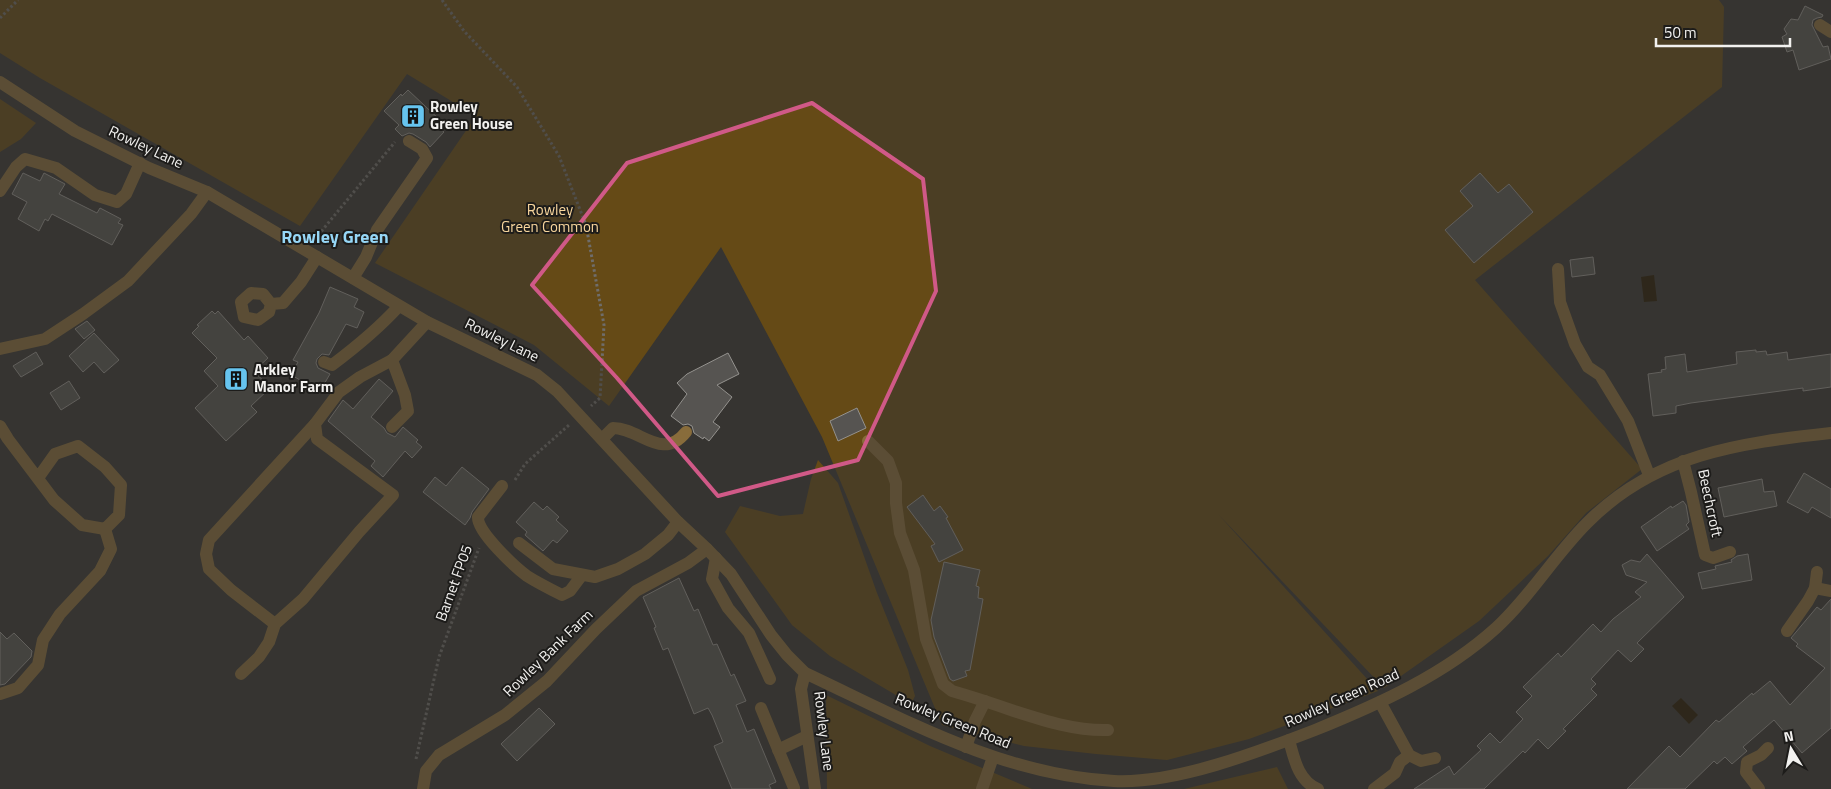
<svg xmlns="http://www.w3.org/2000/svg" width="1831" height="789" font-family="'Titillium Web',sans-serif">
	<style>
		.green { fill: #654a16 }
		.water { fill: #251802 }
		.building { fill: #565451; stroke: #94928e }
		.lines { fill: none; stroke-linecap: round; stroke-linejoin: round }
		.path { stroke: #6f6d6b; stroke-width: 3; stroke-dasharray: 2.5 2.5; stroke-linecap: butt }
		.minor { stroke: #886c3b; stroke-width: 12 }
		.marked { fill: none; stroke: #d05987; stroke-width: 4; stroke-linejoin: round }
		.labels { text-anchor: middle; stroke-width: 4; stroke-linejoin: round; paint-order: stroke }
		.poi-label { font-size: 15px; font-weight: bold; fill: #f2f1ef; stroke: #1d1c1a; text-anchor: start }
		.street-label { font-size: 15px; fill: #f2f1ef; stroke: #1d1c1a }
		.park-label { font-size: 15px; fill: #f8d69d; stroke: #1d1c1a }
		.quarter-label { font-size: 18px; font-weight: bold; fill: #96d7f7; stroke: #1d1c1a }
	</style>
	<rect width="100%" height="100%" fill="#363431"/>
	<g class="green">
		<path d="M0,0H1719L1724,7L1722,87L1475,280L1642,469L1586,513L1548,556L1479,621L1384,688L1218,514L1378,691L1249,739L1167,760L1096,754L1024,746L942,725L822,437L721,247L609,406L534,345L375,263L476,116L407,74L300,226L40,78L0,53Z"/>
		<path d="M0,99L36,123L21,139L0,152Z"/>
		<path d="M818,460L838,483L877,593L908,670L915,696L911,704L830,656L792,625L725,532L740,506L780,516L803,514L811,479Z"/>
		<path d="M826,695L930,746L1032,789H827Z"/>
		<path d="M1277,767L1288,789H1184Z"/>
	</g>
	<g class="water">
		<path d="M1654,275L1657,301L1644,302L1641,277Z"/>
		<path d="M1681,698L1698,715L1689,724L1672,706Z"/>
	</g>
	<g class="building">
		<path d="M1805,6L1823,15L1822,17L1817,18L1813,20L1812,25L1823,47L1828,46L1831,59L1799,70L1793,50L1787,52L1782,37L1787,34L1784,29L1791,19L1798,20Z"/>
		<path d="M408,90L441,121L437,126L444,132L430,147L426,142L413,134L409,133L402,136L395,129L399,125L384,111L401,94L402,96Z"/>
		<path d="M23,173L40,181L44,173L65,184L59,194L97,213L100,208L121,219L118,223L123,225L112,245L52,214L48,221L45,219L39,231L18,219L27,202L12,194Z"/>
		<path d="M1480,173L1498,193L1509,184L1533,212L1474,263L1445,230L1473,206L1460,191Z"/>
		<path d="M1593,257L1595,274L1572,277L1570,260Z"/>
		<path d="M330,287L358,299L354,307L364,312L357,328L346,324L329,355L322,354L317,359L316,363L318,368L330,374L320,391L291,375L298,362L293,360L319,313Z"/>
		<path d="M212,311L215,314L218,311L244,340L248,336L268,358L254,371L270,388L251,406L257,412L226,441L195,408L218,386L204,371L217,358L192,333L199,326L197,325Z"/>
		<path d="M87,321L95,330L84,339L75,329Z"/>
		<path d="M94,333L119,360L104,373L94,362L83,372L69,356Z"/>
		<path d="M1756,350V352L1766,351L1767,355L1787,352L1788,360L1831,354V387L1803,391V388L1691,403L1676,406V413L1653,416L1648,374L1662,372L1661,370L1666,369L1665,357L1685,354L1687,372L1737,364L1736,352Z"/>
		<path d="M36,352L43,364L21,377L13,366Z"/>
		<path d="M728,353L739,374L717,385L732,397L713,422L720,427L709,441L704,437L703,439L694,433L692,426L688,424L683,425L671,416L687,394L677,383L687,374Z"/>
		<path d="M379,379L393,391L371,417L384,428L387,433L395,437L403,427L418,440L416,442L422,447L412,458L405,451L383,477L371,466L375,461L328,421L343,400L353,409Z"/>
		<path d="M69,381L80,398L61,410L50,393Z"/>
		<path d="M857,408L866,428L838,441L830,421Z"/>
		<path d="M462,467L489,489L472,512L470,518L465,525L423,492L435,477L446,486Z"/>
		<path d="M1804,473L1831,489V518L1812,507L1808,513L1787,502Z"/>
		<path d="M1762,479L1764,492L1774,491L1777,506L1724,517L1718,488Z"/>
		<path d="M923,495L934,511L940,506L948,517L946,518L963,550L939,562L931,546L935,544L907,507Z"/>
		<path d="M1683,501L1686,505L1689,522L1686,525L1689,529L1657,551L1641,527L1671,506L1672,508Z"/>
		<path d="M534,502L543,510L547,506L559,517L556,520L568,531L557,543L553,540L543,551L525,535L527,532L516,522Z"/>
		<path d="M1647,554L1684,597L1637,643L1644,649L1631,662L1618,650L1591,679L1596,684L1591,689L1597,695L1563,729L1566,731L1548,749L1538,739L1525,753L1523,751L1484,789H1414L1449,766L1454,775L1481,750L1477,746L1490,733L1500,743L1523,719L1516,712L1532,696L1523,687L1558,653L1561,657L1593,624L1601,632L1613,619L1641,597L1635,592L1647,582L1626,575L1622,565L1631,560L1640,562Z"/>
		<path d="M1748,554L1752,580L1702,589L1698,573L1716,569L1715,566L1732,562L1731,560L1737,556Z"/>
		<path d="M944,562L980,570L976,586L979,587L978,598L983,599L970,670L965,671L967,676L953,681L950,679L934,637L931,620Z"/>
		<path d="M679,578L694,611L698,609L713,645L717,644L731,676L734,674L746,701L736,705L747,732L754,729L776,782L769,785L771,789H732L714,746L723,742L712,715L708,708L694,714L668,648L663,650L654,628L656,627L643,597Z"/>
		<path d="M1831,599V728L1802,753L1774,720L1743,747L1747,751L1732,764L1725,757L1717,764L1714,761L1685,789H1627L1669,746L1680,757L1716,720L1719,722L1752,693L1753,695L1770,681L1790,705L1825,668L1796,646L1798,644L1791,638L1817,607L1821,610Z"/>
		<path d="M0,632L7,639L14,633L32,651L31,657L5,684L0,685Z"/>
		<path d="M539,708L555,724L517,761L501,744Z"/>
	</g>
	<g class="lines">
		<g class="path">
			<path d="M442,0L464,31L517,87L559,156L586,225L604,325L600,398L591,406"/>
			<path d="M0,18L18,0"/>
			<path d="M315,239L395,142"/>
			<path d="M515,480L525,464L569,425"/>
			<path d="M416,759L439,657L479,548"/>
		</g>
		<g class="minor">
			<path d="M1820,25L1831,32"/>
			<path d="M0,82L75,131L149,168L207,192L427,322L537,375L557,391L678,522L707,549L731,574L771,635L787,655L805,673L801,689L815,789"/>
			<path d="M0,191L16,167L25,159L56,168L95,195L117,202L126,194L140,163"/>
			<path d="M1558,269L1560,302L1575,344L1588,367L1600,375L1628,421L1649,475"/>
			<path d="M353,278L366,257L377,230L427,158L422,149L409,141"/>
			<path d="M271,304L269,312L258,320L244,317L241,302L251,293L263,294L271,304L283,303L301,282L317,257"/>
			<path d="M0,349L45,339L83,314L128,281L191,214L207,192"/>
			<path d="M324,362L332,365C356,347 379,328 399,306"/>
			<path d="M0,426L8,439L54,500L82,525L105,529L119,515L121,485L105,467L78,446L55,454L38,478"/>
			<path d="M392,427L408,411L405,395L392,360L427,322"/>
			<path d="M602,439L613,428C640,428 662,462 686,432"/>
			<path d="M868,441L888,461L896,483V503L900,533L914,570L926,639L943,684L952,691C973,697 994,704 1014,711C1045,721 1076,731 1108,730"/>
			<path d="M1683,461L1691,492L1705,555L1713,558L1730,552"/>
			<path d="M502,486L478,517C477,532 515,567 527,576C538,583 550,589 562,595L570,591L582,575"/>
			<path d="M519,543L553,569L595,577L618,569L645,554L668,535L678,522"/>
			<path d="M716,558L712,579L728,608L749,633L770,679"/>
			<path d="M1815,588L1831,591"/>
			<path d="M275,624L231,590L209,569L206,554L209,540L315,424"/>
			<path d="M1787,631L1808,601L1815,588L1817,572"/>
			<path d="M805,673C903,719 1002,775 1114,781C1175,784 1258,752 1315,730C1379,704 1444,675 1496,628C1530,597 1554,556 1587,523C1655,454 1739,443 1831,433"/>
			<path d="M241,674L259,657L269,642L275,624L303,599L359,532L393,495L317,439L315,424L339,392L360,377L392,360"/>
			<path d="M0,694L18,688L38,665L43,640L60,614L100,571L111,549L105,529"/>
			<path d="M1380,702L1409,755L1421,761L1435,758"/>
			<path d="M761,708L794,788"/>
			<path d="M1289,740C1294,758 1298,781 1318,789"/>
			<path d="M966,747L975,721L985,701"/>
			<path d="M778,750L807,736"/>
			<path d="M423,789L426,771L439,755L505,715L547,681L596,629L636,591L688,563L707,549"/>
			<path d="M982,789L993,757"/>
			<path d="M1374,789L1395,773L1400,762L1409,755"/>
			<path d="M1759,789L1746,772L1747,762L1761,755L1768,748"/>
		</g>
	</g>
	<path d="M0 0H1831V789H0ZM812,103L923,179L936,291L858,460L718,496L617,378L532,285L627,163Z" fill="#363431" fill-opacity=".55" fill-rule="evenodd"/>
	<path class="marked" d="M812,103L923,179L936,291L858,460L718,496L617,378L532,285L627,163Z"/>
	<defs>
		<symbol id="building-square" viewBox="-11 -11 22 22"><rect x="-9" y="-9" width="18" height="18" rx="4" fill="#66c4ef" stroke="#1d1c1a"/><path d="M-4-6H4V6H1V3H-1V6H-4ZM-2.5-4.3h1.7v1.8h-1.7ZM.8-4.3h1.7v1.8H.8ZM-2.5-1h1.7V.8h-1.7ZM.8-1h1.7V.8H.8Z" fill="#111"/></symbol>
	</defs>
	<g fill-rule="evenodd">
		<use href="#building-square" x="399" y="102" width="28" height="28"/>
		<use href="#building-square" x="222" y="365" width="28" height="28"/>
	</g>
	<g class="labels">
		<g class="poi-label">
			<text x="430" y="112">Rowley<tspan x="430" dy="17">Green House</tspan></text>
			<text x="254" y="375">Arkley<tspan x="254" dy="17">Manor Farm</tspan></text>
		</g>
		<g class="street-label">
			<text transform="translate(146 147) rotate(25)" y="5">Rowley Lane</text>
			<text transform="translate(502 340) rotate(26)" y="5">Rowley Lane</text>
			<text transform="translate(1710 503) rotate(78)" y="5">Beechcroft</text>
			<text transform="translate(454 583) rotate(-70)" y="5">Barnet FP05</text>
			<text transform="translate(548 653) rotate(-44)" y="5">Rowley Bank Farm</text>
			<text transform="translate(1342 698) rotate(-24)" y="5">Rowley Green Road</text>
			<text transform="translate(953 721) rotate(22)" y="5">Rowley Green Road</text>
			<text transform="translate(824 731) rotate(83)" y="5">Rowley Lane</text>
		</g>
		<g class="park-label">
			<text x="550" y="215">Rowley<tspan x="550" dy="17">Green Common</tspan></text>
		</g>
		<g class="quarter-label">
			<text x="335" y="243">Rowley Green</text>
		</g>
	</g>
	<g transform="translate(1791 749) rotate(350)" stroke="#1d1c1a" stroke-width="4" paint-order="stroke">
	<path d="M0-4L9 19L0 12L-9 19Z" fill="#f2f1ef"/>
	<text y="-8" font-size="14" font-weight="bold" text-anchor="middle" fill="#f2f1ef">N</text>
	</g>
	<path d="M1656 38v8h134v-8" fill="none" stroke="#f2f1ef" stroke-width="2.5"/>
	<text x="1664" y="38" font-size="15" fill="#f2f1ef" stroke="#1d1c1a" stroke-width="4" paint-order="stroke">50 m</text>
</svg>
